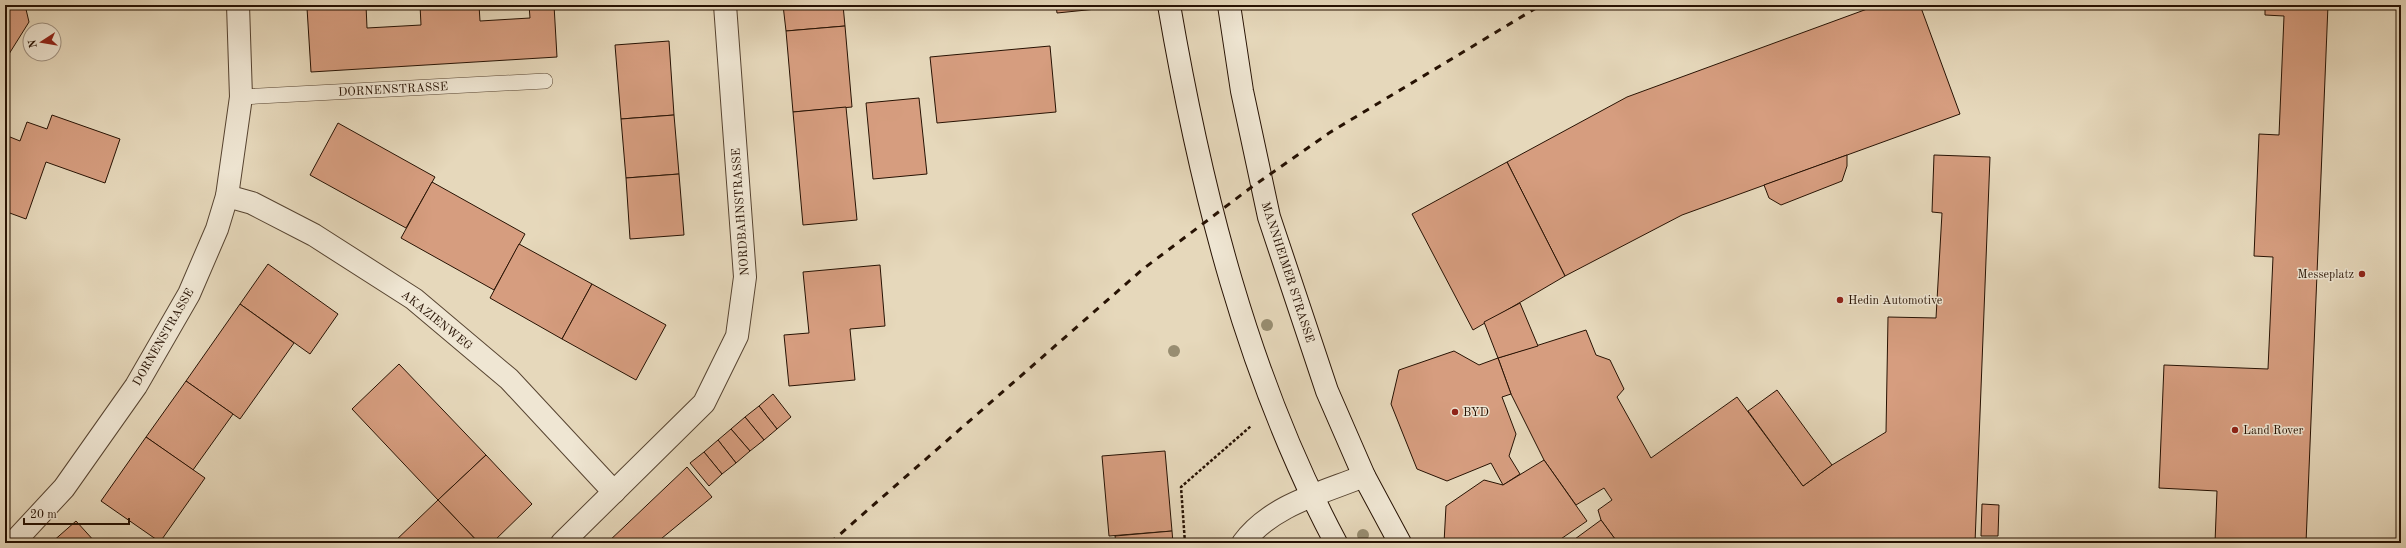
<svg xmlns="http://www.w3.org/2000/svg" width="2406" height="548" font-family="'Old Standard TT',serif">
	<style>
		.building { fill: #d69d7f; stroke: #271203 }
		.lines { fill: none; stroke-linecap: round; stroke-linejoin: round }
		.lane-casing { stroke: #574431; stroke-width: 16 }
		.street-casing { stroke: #574431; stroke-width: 24 }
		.secondary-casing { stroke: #271203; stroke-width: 24 }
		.path { stroke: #271203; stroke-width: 2.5; stroke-dasharray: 3 2; stroke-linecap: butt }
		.lane { stroke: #efe6d3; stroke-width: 15 }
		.street { stroke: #efe6d3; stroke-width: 22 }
		.secondary { stroke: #efe6d3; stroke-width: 22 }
		.rail { stroke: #271203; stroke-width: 3; stroke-dasharray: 7 7; stroke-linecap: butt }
		.tree { fill: #988d71 }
		.poi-dot { fill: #8f2418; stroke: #efe6d3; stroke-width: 1.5 }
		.labels { text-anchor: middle; stroke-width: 3; stroke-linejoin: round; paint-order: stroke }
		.street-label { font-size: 12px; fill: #271203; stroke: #efe6d3 }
		.poi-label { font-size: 12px; fill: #271203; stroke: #efe6d3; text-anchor: start }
	</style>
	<rect width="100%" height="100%" fill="#e6d8bb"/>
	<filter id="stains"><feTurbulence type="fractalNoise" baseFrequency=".005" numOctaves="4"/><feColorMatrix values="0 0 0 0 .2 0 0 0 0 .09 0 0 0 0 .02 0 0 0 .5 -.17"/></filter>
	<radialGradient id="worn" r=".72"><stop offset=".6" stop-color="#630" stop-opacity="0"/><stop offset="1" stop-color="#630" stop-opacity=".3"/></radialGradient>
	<g class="building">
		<path d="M5,5H25L29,22L9,54L5,56Z"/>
		<path d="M136,5H151L150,8Z"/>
		<path d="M345,5H366L367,28L421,25L420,5H479L480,21L530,18L529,5H554L557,57L311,72L307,8Z"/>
		<path d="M783,5H843L845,26L786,31Z"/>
		<path d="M1056,5H1116V7L1057,13Z"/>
		<path d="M1878,5H1920L1960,114L1682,215L1565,276L1507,162L1627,97Z"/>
		<path d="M2265,5H2328L2306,543H2215L2217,491L2159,488L2164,365L2268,369L2273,257L2254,256L2259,134L2279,135L2284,16L2265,15Z"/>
		<path d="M845,26L852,107L793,112L786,31Z"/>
		<path d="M669,41L674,115L621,119L615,45Z"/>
		<path d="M1050,46L1056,112L937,123L930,57Z"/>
		<path d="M919,98L927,174L873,179L866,103Z"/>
		<path d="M846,107L857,220L803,225L793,112Z"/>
		<path d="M52,115L120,139L105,183L46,162L26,219L7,212L5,218V135L20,141L27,122L47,129Z"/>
		<path d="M674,115L679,174L626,178L621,119Z"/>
		<path d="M338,123L435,177L406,228L310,175Z"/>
		<path d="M1847,155V166L1842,181L1781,205L1769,198L1764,185Z"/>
		<path d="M1934,155L1990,157L1975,543H1618L1601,520L1598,510L1612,500L1604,488L1576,505L1544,460L1511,394L1498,358L1586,330L1596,355L1610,360L1624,389L1617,397L1651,458L1737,397L1803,486L1832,465L1886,432L1888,317L1936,318L1942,213L1932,212Z"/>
		<path d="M1507,162L1565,276L1473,330L1412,214Z"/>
		<path d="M679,174L684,235L630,239L626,178Z"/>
		<path d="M432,182L525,234L494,290L401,238Z"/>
		<path d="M519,244L592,284L562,339L490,298Z"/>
		<path d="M268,264L338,314L310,354L240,304Z"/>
		<path d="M880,265L885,326L850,329L855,380L789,386L784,335L809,333L803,272Z"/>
		<path d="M592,284L666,325L636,380L562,339Z"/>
		<path d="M1520,303L1538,346L1498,358L1484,322Z"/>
		<path d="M240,304L294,343L240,419L186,381Z"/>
		<path d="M1454,351L1479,365L1498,358L1511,394L1502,397L1516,434L1509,456L1520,474L1503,485L1491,463L1447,481L1417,469L1391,404L1399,370Z"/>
		<path d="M399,364L486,455L438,500L352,409Z"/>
		<path d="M186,381L233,414L193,470L146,437Z"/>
		<path d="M1777,390L1832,465L1803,486L1748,411Z"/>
		<path d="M773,394L791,417L777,429L759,406Z"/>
		<path d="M759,406L777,429L764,440L745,417Z"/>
		<path d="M745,417L764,440L750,451L731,429Z"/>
		<path d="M731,429L750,451L736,463L718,440Z"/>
		<path d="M146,437L205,478L160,542L101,501Z"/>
		<path d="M718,440L736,463L722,474L704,452Z"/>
		<path d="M1165,451L1172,531L1109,536L1102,456Z"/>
		<path d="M704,452L722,474L709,486L690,463Z"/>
		<path d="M486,455L532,504L492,543H479L438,500Z"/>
		<path d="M1544,460L1587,521L1555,543H1444L1446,506L1484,480L1503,485Z"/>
		<path d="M687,467L712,497L656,543H607Z"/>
		<path d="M438,500L479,543H393Z"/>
		<path d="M1982,504L1999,505L1998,536H1981Z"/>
		<path d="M1601,520L1618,543H1578L1575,539Z"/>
		<path d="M76,521L96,543H51Z"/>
		<path d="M1172,531L1173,543H1116L1115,536Z"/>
	</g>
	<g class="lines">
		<defs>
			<path id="lane" d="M241,97L545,81"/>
			<g id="street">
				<path d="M227,196L252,203L314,235L414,299L509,379L614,492"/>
				<path d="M13,543L64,488L136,386L189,294L217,229L227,196L241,97L238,5"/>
				<path d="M562,543L704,403L737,336L745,277L725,5"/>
				<path d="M1243,543C1271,505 1322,493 1364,476"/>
			</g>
			<g id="secondary">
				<path d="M1169,5C1201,191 1247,376 1336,543"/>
				<path d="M1229,5L1242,91L1269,217L1327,391L1364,476L1400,543"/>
			</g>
		</defs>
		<use href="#lane" class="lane-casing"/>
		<use href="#street" class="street-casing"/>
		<use href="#secondary" class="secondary-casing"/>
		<path class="path" d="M1185,543L1181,487L1251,426"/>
		<use href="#lane" class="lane"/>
		<use href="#street" class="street"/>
		<use href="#secondary" class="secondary"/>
		<path class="rail" d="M830,543L1143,269L1249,189L1329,133L1541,5"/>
	</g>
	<g class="tree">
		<circle cx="1267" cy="325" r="6"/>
		<circle cx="1174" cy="351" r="6"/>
		<circle cx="1363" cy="535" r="6"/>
	</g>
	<g class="poi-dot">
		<circle cx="2362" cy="274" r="4"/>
		<circle cx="1840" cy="300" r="4"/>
		<circle cx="1455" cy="412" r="4"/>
		<circle cx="2235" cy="430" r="4"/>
	</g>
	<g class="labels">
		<g class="street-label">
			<text transform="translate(393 89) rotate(-3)" y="4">DORNENSTRASSE</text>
			<text transform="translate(740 212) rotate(-94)" y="4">NORDBAHNSTRASSE</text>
			<text transform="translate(1288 272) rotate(72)" y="4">MANNHEIMER STRASSE</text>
			<text transform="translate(437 320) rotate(39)" y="4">AKAZIENWEG</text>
			<text transform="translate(163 337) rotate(-60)" y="4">DORNENSTRASSE</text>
		</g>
		<g class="poi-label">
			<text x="2354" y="278" text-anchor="end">Messeplatz</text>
			<text x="1848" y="304">Hedin Automotive</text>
			<text x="1463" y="416">BYD</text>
			<text x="2243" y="434">Land Rover</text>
		</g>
	</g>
	<rect width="2406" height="548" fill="none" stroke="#e6d8bb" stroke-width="20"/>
	<rect x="6" y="6" width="2394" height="536" fill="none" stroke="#271203" stroke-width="2"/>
	<rect x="10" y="10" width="2386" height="528" fill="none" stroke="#271203"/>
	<g transform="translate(42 42) rotate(258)"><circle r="19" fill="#efe6d3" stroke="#9f9180"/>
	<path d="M0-3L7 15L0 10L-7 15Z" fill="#8f2418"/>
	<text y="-6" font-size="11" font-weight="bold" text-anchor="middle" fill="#271203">N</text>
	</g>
	<path d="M24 518v6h105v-6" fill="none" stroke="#271203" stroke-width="2"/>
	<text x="30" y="518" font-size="12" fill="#271203" stroke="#efe6d3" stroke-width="3" paint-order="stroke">20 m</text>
	<rect width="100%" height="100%" filter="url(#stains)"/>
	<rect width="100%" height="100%" fill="url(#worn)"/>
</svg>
